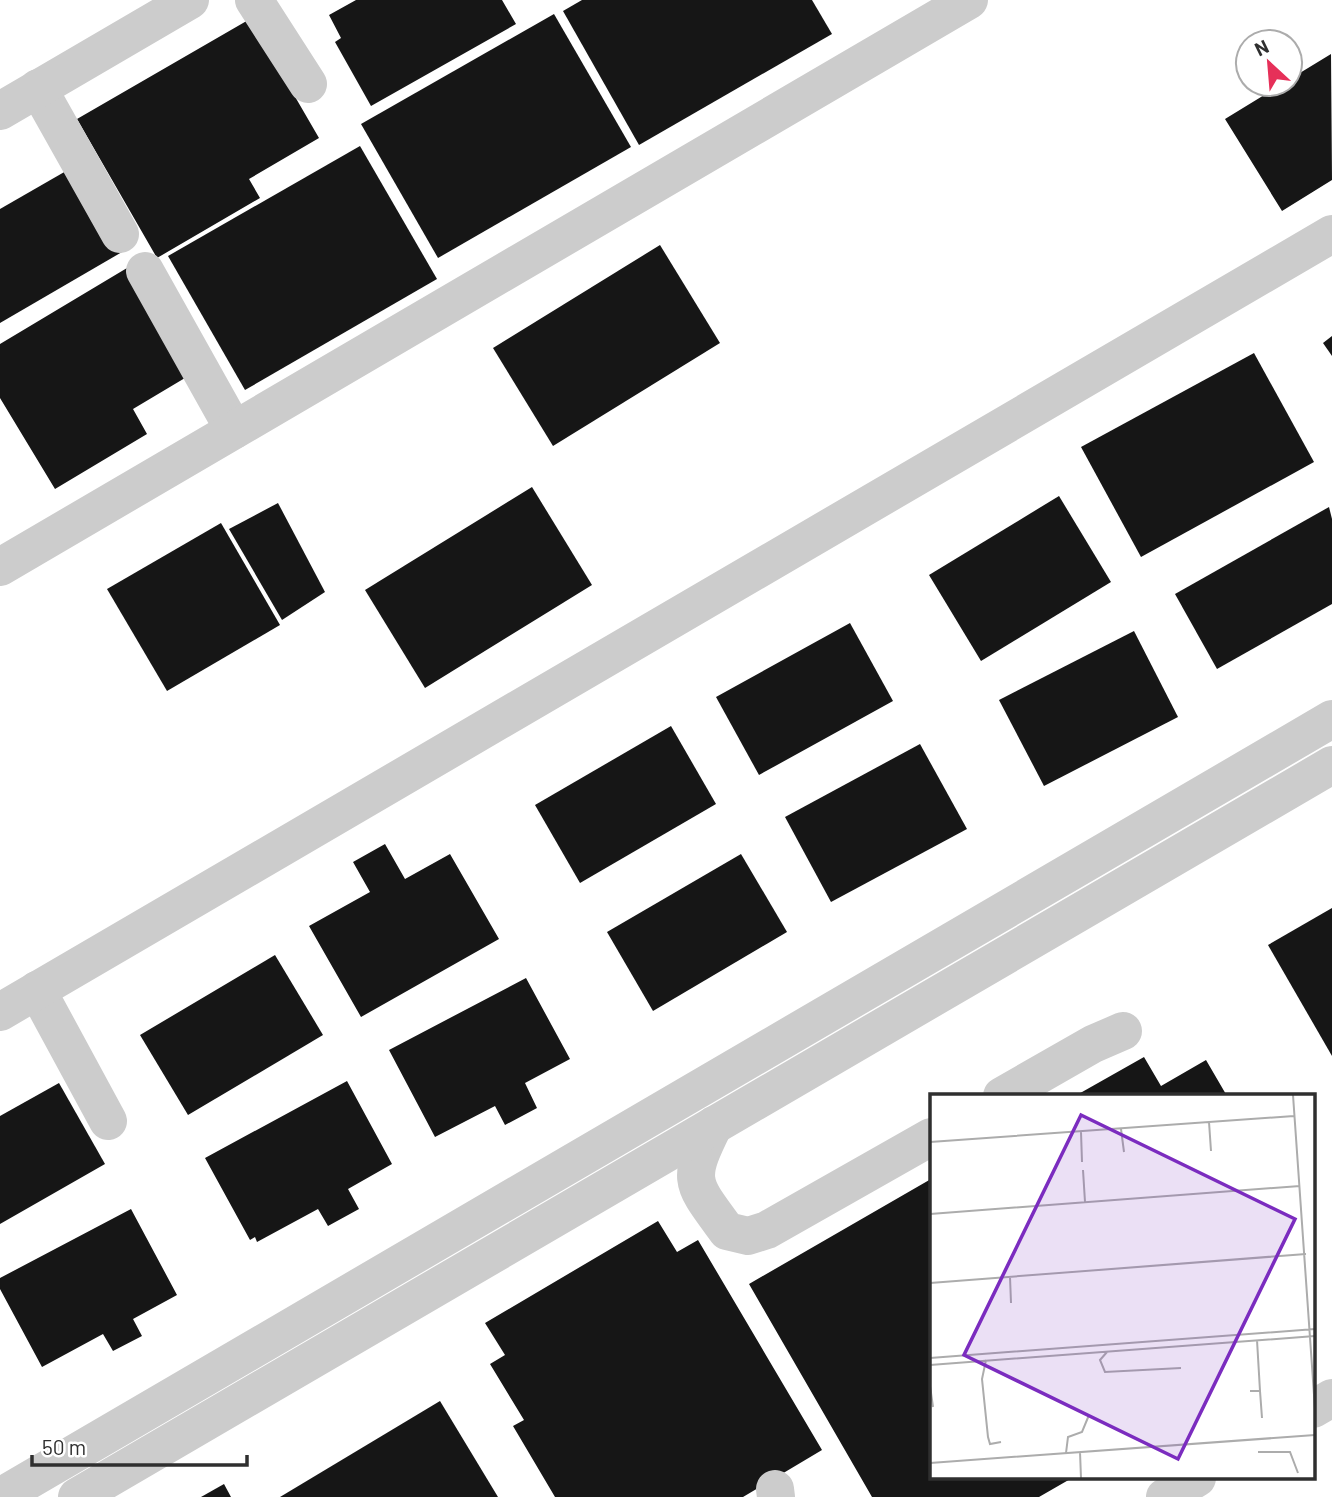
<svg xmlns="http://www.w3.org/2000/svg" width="1332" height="1497" font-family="Barlow,sans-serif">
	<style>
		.building { fill: #161616 }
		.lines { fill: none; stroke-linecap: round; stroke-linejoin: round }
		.minor { stroke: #ccc; stroke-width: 38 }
		.inset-road { fill: none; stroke: #acacac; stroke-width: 2 }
		.view { fill: #7b2cbf; fill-opacity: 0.15; stroke: #7b2cbf; stroke-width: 3.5 }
		.inset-edge { fill: none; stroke: #2f2f2f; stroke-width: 3.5 }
	</style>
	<rect width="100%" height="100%" fill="#fff"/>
	<g class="building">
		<path d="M356,0H502L516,24L371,106L335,42L341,38L329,15Z"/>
		<path d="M582,0H812L832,34L639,145L563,11Z"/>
		<path d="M554,14L631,147L438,258L361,124Z"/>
		<path d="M250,19L319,138L249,179L260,198L157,258L77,119Z"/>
		<path d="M1331,54L1332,180L1282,211L1225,119L1282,84H1290V79Z"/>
		<path d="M360,146L437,279L245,390L168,256Z"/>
		<path d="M73,167L122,252L0,323V209Z"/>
		<path d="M660,245L720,343L553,446L493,348Z"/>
		<path d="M132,265L195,372L133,409L147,434L55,489L0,398V344Z"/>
		<path d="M1332,336V356L1323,343Z"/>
		<path d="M1254,353L1314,462L1141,557L1081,447Z"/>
		<path d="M532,487L592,585L425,688L365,590Z"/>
		<path d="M1059,496L1111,582L981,661L929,575Z"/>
		<path d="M278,503L325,592L282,620L229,529Z"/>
		<path d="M1329,507L1332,519V604L1217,669L1175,594Z"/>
		<path d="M221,523L280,625L167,691L107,589Z"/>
		<path d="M850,623L893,701L759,775L716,697Z"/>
		<path d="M1134,631L1178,717L1044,786L999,700Z"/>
		<path d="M671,726L716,804L580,883L535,805Z"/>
		<path d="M920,744L967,829L831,902L785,817Z"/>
		<path d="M385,844L405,879L450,854L499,939L361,1017L309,926L370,892L353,862Z"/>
		<path d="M741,854L787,932L653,1011L607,932Z"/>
		<path d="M1332,908V1056L1268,945Z"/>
		<path d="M275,955L323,1035L188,1115L140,1035Z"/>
		<path d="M526,978L570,1059L525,1083L537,1108L505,1125L495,1106L435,1137L389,1050Z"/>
		<path d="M1144,1057L1161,1086L1206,1060L1227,1096H1075Z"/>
		<path d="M347,1081L392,1164L348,1189L359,1209L328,1226L318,1209L257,1242L255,1237L250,1240L205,1158Z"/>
		<path d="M59,1083L105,1164L0,1224V1116Z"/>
		<path d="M931,1179V1478H1072L1039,1497H872L749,1284Z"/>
		<path d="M131,1209L177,1295L133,1319L142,1336L113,1351L103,1334L42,1367L0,1289V1278Z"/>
		<path d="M658,1221L677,1252L698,1240L822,1450L743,1497H555L513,1426L524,1420L490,1364L505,1355L485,1323Z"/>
		<path d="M440,1401L498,1497H280Z"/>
		<path d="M224,1484L231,1497H201Z"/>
	</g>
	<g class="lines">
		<g class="minor">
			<path d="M254,0L308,84"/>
			<path d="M38,88L120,234"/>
			<path d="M0,111L190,0"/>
			<path d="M145,271L234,430"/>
			<path d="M0,567L969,0"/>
			<path d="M37,990L108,1121"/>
			<path d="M0,1012L1332,234"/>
			<path d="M1002,1096L1093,1044L1123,1031"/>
			<path d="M714,1125C686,1181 691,1182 727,1231L748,1236L767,1230L931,1137"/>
			<path d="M1313,1409L1332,1398"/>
			<path d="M775,1489L776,1497"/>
			<path d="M0,1497L1332,719"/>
			<path d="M77,1497L1332,765"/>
			<path d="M1165,1497L1197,1478"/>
		</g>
	</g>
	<g transform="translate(930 1094)">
		<rect width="385" height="385" fill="#fff"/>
		<path class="inset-road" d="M363,1L385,315M279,28L281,57M191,35L194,58M151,38L152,68M0,48L364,22M153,76L155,108M0,120L370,92M80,183L81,209M0,189L376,160M177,258L170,266L175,278L251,274M0,264L385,235M56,266L52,285L58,343L60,350L71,348M0,271L385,242M0,292L3,313M320,297H330L327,246M330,297L332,324M150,358L151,384M328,358H360L368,379M136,359L138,343L152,338L159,321M0,369L385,341"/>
		<path class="view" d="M151,21L365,125L248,365L34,261Z"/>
		<rect width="385" height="385" class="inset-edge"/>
	</g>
	<g transform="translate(1269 63) rotate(334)"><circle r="33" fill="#ffffff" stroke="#acacac" stroke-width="2"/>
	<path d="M0-5L12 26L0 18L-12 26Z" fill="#e63059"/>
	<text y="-10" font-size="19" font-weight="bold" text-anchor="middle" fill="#2f2f2f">N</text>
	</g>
	<path d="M32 1455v10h215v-10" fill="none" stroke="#2f2f2f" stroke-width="3.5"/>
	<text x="42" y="1455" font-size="21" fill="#2f2f2f" stroke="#ffffff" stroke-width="5" paint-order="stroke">50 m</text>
</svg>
